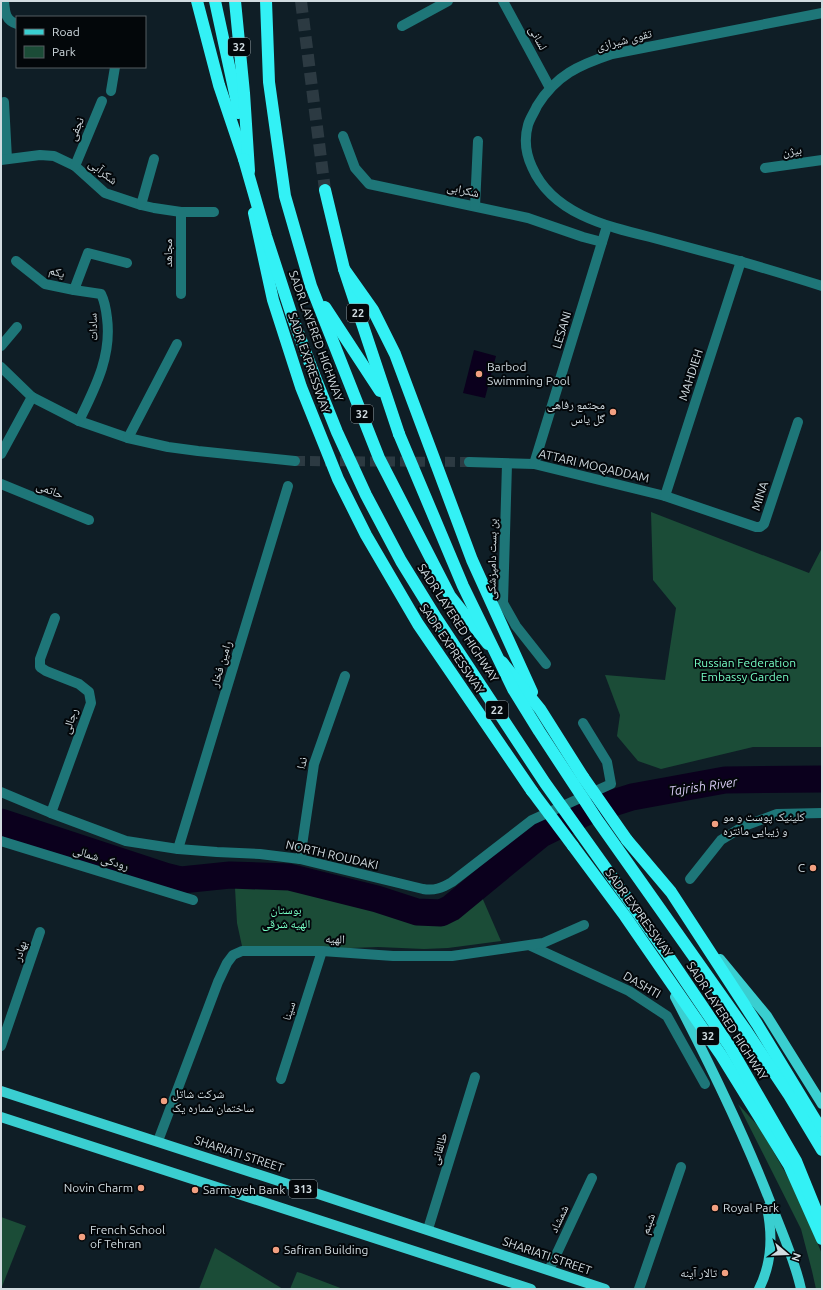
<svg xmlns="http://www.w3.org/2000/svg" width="823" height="1290" font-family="Ubuntu,'Noto Naskh Arabic',sans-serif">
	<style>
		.green { fill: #1b4c37 }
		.water { fill: #0b001d }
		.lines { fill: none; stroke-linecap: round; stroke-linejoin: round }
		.river { stroke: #0b001d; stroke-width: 27 }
		.minor-tunnel { stroke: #2c3a42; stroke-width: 10; stroke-dasharray: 10 5; stroke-linecap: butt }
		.highway-tunnel { stroke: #2c3a42; stroke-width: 12; stroke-dasharray: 12 6; stroke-linecap: butt }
		.minor { stroke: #1e7678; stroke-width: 10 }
		.major { stroke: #3aced0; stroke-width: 10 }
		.highway { stroke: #33f1f5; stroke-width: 12 }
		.highway-bridge { stroke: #33f1f5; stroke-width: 12 }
		.poi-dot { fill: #f2a081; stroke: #03070a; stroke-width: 1.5 }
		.labels { text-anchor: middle; stroke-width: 4; stroke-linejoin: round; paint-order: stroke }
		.shield { fill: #03070a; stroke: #939ba0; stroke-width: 1 }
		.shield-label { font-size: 11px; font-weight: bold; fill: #d1dbe0 }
		.street-label { font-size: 12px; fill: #d1dbe0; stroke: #03070a }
		.poi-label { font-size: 12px; fill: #d1dbe0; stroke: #03070a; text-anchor: start }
		.park-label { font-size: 12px; fill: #76fec4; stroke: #03070a }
		.water-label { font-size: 13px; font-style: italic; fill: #d5c9f2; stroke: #03070a }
	</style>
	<rect width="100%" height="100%" fill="#0f1e26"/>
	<g class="green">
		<path d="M651,512L809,573L822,548V747H753L661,769L638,761L617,736L620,715L605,675L665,680L676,608L653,580Z"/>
		<path d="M235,888H293L331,893L393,914L432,924L444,923L481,895L501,941L448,948L424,949L378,947L350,948L242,946L237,923Z"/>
		<path d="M738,1104L760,1128L789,1179L810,1225L822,1254V1289H816L812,1271L801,1229Z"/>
		<path d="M1,1217L26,1226L1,1289Z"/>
		<path d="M215,1248L283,1289H199Z"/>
		<path d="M297,1272L301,1273L343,1289H290Z"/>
	</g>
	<path class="water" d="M474,350L496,356L485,398L463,393Z"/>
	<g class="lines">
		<path class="river" d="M1,822L165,876L181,880L230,875L289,877L377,899L417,912L441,913L451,908L541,834L588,811L632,797L725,780L822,779"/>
		<path class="minor-tunnel" d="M295,461L469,462"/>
		<path class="highway-tunnel" d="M301,1L325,190"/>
		<g class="minor">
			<path d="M4,1C5,12 5,20 17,24"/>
			<path d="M503,1L550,88"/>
			<path d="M822,13L612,54C579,65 556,75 537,106C534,113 530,118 528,125C524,139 526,154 532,167C552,213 605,226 650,237C672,243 695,249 717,255C752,264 787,275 822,286"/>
			<path d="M402,26L448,1"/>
			<path d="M111,91L115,67"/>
			<path d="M4,102L7,159"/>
			<path d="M343,136L355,168L369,184L528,218L583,237L602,242"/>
			<path d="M1,160L40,155L54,156L75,166L105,193L141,205L154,208L181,212H214"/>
			<path d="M75,166L102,101"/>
			<path d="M765,168L822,160"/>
			<path d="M141,205L154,159"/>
			<path d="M475,206L478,141"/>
			<path d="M181,212V294"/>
			<path d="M16,261L45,284L74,290"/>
			<path d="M1,346L17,327"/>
			<path d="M1,367L32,397L79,421L128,438L168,447L198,451L295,461"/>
			<path d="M79,421C95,388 112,356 107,318C106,309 105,302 101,294L74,290L88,253L127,263"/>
			<path d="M128,438L177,344"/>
			<path d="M1,454L32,397"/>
			<path d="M469,462L534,464L665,496L756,527H760L764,524L798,422"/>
			<path d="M507,464L503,603L516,626L546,664"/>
			<path d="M534,464L607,226"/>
			<path d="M1,484L89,520"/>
			<path d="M665,496L741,261"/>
			<path d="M1,792L51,813L126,841L178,849L217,852L260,854L300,859L423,889C434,891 442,888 452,882L532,820L611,784L607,762L583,723"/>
			<path d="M51,813L91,703L89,692L79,684L46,671L40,667V659L55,618"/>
			<path d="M1,841L193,900"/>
			<path d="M178,849L288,486"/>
			<path d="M300,859L314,764L345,676"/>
			<path d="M690,879L721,840L744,826L777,814L822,813"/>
			<path d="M531,946L629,991L667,1016L705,1084"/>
			<path d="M1,1046L40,932"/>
			<path d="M281,1079L322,951"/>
			<path d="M158,1141L218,982L227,963L233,955L242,951H322L393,956H452L543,943L584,925"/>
			<path d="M428,1229L475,1077"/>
			<path d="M549,1270L592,1178"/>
			<path d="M639,1289L681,1167"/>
		</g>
		<g class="major">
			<path d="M720,959L767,1016L822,1104"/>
			<path d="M675,997C711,1066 745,1136 773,1209C783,1235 795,1261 801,1289"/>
			<path d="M1,1091L291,1185L605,1289"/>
			<path d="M1,1117L531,1289"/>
			<path d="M759,1289C772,1263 773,1236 767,1208"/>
		</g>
		<g class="highway">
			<path d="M197,1L219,85L244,159"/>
			<path d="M215,1L236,98L238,113"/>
			<path d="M235,1L244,93L249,171"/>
			<path d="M266,1L269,82L285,196L311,286L379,458L450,596L488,644"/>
			<path d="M325,190L344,269L399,434"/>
			<path d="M254,213L273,300L301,387L338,479L366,535L418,624L532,791"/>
			<path d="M344,269L373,310L395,354L472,560L532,692"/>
			<path d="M325,307L380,391"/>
			<path d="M502,662L540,709L583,777"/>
			<path d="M627,840L671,892L757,1024L822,1131"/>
			<path d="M573,846L625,916L721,1055L789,1165L822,1239"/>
		</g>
		<g class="highway-bridge">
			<path d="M244,159L266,236L292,316L315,377L337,432L366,495L401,561L435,616L545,783L667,954L730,1047L796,1161L822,1225"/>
			<path d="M399,434L463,586L513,689L539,731L598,821L747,1032L789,1095L822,1150"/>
			<path d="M583,777L627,840"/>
			<path d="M532,791L573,846"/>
		</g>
	</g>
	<g class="poi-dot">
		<circle cx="479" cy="374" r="4"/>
		<circle cx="613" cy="412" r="4"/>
		<circle cx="715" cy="824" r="4"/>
		<circle cx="813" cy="868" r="4"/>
		<circle cx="164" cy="1101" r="4"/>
		<circle cx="141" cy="1188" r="4"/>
		<circle cx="195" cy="1190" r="4"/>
		<circle cx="715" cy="1208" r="4"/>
		<circle cx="82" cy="1237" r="4"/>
		<circle cx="276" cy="1250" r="4"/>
		<circle cx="725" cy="1273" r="4"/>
	</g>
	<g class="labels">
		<g class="shield">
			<rect x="228" y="38" width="22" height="18" rx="3"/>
			<rect x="347" y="304" width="22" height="18" rx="3"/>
			<rect x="351" y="405" width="22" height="18" rx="3"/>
			<rect x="486" y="701" width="22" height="18" rx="3"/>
			<rect x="697" y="1027" width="22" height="18" rx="3"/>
			<rect x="289" y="1180" width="28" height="18" rx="3"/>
		</g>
		<g class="shield-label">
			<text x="239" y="51">32</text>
			<text x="358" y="317">22</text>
			<text x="362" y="418">32</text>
			<text x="497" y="714">22</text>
			<text x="708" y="1040">32</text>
			<text x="303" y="1193">313</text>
		</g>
		<g class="street-label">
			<text transform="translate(538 38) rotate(62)" y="4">لسانی</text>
			<text transform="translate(624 40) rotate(-14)" y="4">تقوی شیرازی</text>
			<text transform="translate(76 129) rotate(-68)" y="4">نجفی</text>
			<text transform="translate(792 151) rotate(-8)" y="4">بیژن</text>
			<text transform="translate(103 172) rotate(38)" y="4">شکرآبی</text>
			<text transform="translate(463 190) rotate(12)" y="4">شکرابی</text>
			<text transform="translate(168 253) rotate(-90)" y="4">مجاهد</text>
			<text transform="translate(57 272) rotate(17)" y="4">یکم</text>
			<text transform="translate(93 327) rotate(-92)" y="4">سادات</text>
			<text transform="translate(562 330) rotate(-73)" y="4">LESANI</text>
			<text transform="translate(316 336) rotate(70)" y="4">SADR LAYERED HIGHWAY</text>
			<text transform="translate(309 363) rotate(71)" y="4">SADR EXPRESSWAY</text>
			<text transform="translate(691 375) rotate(-72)" y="4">MAHDIEH</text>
			<text transform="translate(594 466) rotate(13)" y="4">ATTARI MOQADDAM</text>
			<text transform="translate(50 490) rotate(22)" y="4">حاتمی</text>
			<text transform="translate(760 496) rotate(-72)" y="4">MINA</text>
			<text transform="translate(492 559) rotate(-89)" y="4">بن بست دامپزشکی</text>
			<text transform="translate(458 623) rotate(57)" y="4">SADR LAYERED HIGHWAY</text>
			<text transform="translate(452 649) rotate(56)" y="4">SADR EXPRESSWAY</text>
			<text transform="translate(221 664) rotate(-73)" y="4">رامین فخار</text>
			<text transform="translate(70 721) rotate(-71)" y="4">رجالی</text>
			<text transform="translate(302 763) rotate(-77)" y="4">ندا</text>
			<text transform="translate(332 855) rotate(13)" y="4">NORTH ROUDAKI</text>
			<text transform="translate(101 858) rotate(17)" y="4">رودکی شمالی</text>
			<text transform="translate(639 913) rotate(54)" y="4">SADR EXPRESSWAY</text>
			<text transform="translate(335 939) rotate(3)" y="4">الهیه</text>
			<text transform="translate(20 951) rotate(-71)" y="4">بهادر</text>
			<text transform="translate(642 985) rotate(30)" y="4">DASHTI</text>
			<text transform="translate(289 1011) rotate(-72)" y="4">سینا</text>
			<text transform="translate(727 1021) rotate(57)" y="4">SADR LAYERED HIGHWAY</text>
			<text transform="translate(439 1149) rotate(-73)" y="4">طالقانی</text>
			<text transform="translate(239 1154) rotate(18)" y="4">SHARIATI STREET</text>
			<text transform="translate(559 1219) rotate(-65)" y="4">شمشاد</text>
			<text transform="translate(648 1224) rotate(-71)" y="4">شبنم</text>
			<text transform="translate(547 1256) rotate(19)" y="4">SHARIATI STREET</text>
		</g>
		<g class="poi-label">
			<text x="487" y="371">Barbod<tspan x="487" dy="14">Swimming Pool</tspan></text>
			<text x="605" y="409" text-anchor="end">مجتمع رفاهی<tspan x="605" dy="14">گل یاس</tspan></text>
			<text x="723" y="821">کلینیک پوست و مو<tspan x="723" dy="14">و زیبایی مانتره</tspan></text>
			<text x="805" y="872" text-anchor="end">C</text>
			<text x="172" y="1098">شرکت شاتل<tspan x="172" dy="14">ساختمان شماره یک</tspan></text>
			<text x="133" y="1192" text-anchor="end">Novin Charm</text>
			<text x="203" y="1194">Sarmayeh Bank</text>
			<text x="723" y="1212">Royal Park</text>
			<text x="90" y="1234">French School<tspan x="90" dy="14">of Tehran</tspan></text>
			<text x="284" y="1254">Safiran Building</text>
			<text x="717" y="1277" text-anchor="end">تالار آینه</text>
		</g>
		<g class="park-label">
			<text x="745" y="667">Russian Federation<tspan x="745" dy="14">Embassy Garden</tspan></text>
			<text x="286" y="914">بوستان<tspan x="286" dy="14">الهیه شرقی</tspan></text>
		</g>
		<g class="water-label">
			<text transform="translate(703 786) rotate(-8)" y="5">Tajrish River</text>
		</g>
	</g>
	<rect width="823" height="1290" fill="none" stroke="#d1dbe0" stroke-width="4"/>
	<rect x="16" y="16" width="130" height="52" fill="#03070a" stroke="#555c60"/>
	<rect x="24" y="29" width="20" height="6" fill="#3aced0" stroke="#555c60"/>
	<text x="52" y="36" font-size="12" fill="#d1dbe0">Road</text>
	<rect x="24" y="46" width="20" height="12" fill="#1b4c37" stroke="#555c60"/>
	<text x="52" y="56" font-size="12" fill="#d1dbe0">Park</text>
	<g transform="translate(787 1254) rotate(109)" stroke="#03070a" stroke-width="3" paint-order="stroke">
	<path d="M0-3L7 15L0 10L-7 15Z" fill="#d1dbe0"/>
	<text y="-6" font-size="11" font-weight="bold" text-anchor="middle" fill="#d1dbe0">N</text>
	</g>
</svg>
